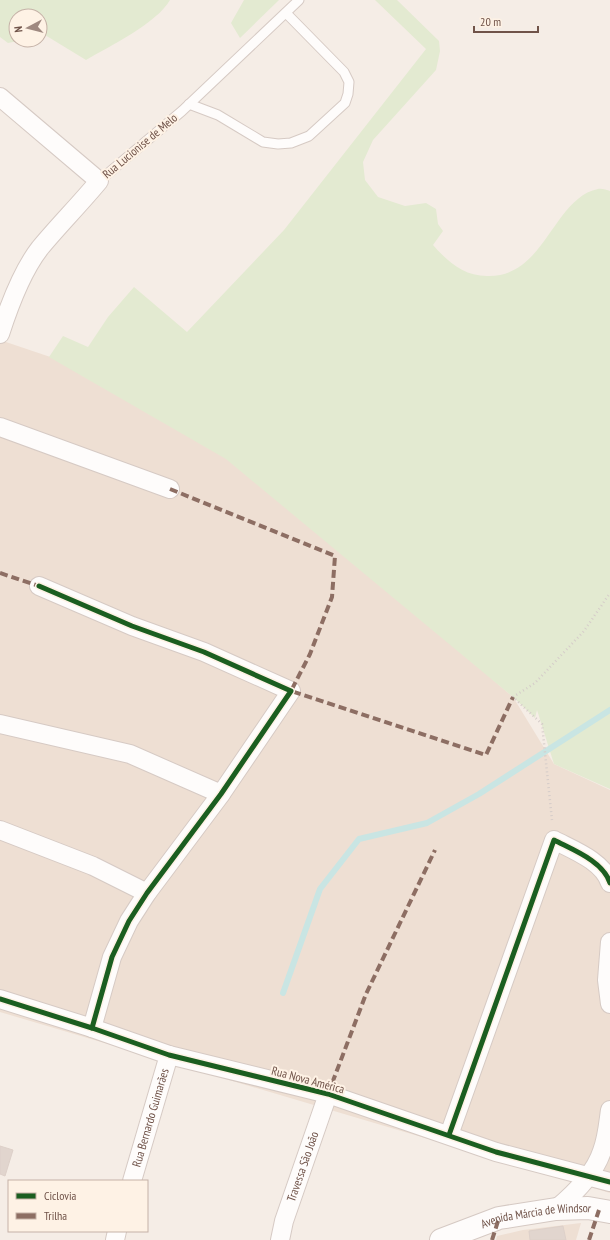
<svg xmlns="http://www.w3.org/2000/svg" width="610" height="1240" font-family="'PT Sans Narrow',sans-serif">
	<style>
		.residential { fill: #eedfd3 }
		.green { fill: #e3ead1 }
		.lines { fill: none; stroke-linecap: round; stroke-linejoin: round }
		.stream { stroke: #c9e5e3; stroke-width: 6 }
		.building { fill: #e1d5ce; stroke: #ddd0c9 }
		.lane-casing { stroke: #d6cac4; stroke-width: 11 }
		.street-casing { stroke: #d6cac4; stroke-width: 20 }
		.secondary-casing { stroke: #d5c9c3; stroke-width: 24 }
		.path { stroke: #d5ccc9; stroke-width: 2.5; stroke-dasharray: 1 3; stroke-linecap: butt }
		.lane { stroke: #fefcfb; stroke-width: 9 }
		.street { stroke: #fefcfb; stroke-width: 18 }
		.secondary { stroke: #fefcfb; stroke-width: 22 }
		.quiet { stroke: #8d6e63; stroke-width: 4; stroke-dasharray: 8 4; stroke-linecap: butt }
		.cycleway-casing { stroke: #fef2e5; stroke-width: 8 }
		.cycleway { stroke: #1b5e20; stroke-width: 5 }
		.labels { text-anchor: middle; stroke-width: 4; stroke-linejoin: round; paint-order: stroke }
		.street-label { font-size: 12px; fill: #705349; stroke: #fef2e5 }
	</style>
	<rect width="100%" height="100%" fill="#f5ede6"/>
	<g class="residential">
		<path d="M0,340L163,395L513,697L554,764L610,790V1193L0,1012Z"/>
		<path d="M581,1223L576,1240H496L497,1236L523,1230Z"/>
	</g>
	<g class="green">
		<path d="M0,0H170C157,23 110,46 86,60L45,35L40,36V16H16V40H23L8,43L0,37Z"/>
		<path d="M244,0H279L240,38L231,23Z"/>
		<path d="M375,0H397L439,41L440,51L436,70L373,140L363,162L365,180L378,197L405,206L426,203L436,209L438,224L443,231L433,245C448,262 464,276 487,276C545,278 553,198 598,189C601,188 607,190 610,191V789L554,764L537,710L535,718L513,697L226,459L49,357L63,336L88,347L108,317L134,287L187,332L284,230L426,49Z"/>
	</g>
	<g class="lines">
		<path class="stream" d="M283,993L320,889L359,839L427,823L479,794L610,710"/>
	</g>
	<g class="building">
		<path d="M0,1146L13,1150L5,1176L0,1174Z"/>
		<path d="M563,1226L566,1240H530L529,1231Z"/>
	</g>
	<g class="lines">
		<defs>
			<g id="lane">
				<path d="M189,104L218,115L263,142L278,144L291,143L309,136L345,103L348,94L349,82L344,72L286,13"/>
				<path d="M99,181L182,111L299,0"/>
			</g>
			<g id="street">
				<path d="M0,97L99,181C80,204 59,225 40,248C22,271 9,306 0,334"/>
				<path d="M0,427L170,489"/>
				<path d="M39,586L132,626L204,652L291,691L221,794L147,893L129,921L112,957L92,1028"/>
				<path d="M0,724L130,754L221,794"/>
				<path d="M0,830L93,866L147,893"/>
				<path d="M610,942L607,980L610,1004"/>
				<path d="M0,999L92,1028L169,1055L328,1094L496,1152L610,1182"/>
				<path d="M449,1135L554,840C573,850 603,861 610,883"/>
				<path id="s1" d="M132,1181L169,1055"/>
				<path d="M556,1209C574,1194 595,1173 602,1151C607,1138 608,1124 610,1110"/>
				<path d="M115,1240L117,1231"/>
				<path id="s2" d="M280,1240L284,1221L328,1094"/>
			</g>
			<g id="secondary">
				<path id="s3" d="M441,1240L499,1218L556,1209L588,1208L610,1212"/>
			</g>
		</defs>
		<use href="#lane" class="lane-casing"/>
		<use href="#street" class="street-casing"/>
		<use href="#secondary" class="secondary-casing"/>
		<path class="path" d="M552,820L542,724L513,697L535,683L584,631L610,593"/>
		<use href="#lane" class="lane"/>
		<use href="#street" class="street"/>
		<use href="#secondary" class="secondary"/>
		<g class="quiet">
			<path d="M170,489L335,556L332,597L310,654L291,691L486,755L513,697"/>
			<path d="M0,573L39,586"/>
			<path d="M328,1094L366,994L435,850"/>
			<path d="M492,1240L499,1218"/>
			<path d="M589,1240L599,1210"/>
		</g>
		<defs>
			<g id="cycleway">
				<path d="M39,586L132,626L204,652L291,691L221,794L147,893L129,921L112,957L92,1028"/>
				<path d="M0,999L92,1028L169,1055L328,1094L496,1152L610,1182"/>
				<path d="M449,1135L554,840C573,850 603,861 610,883"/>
			</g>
		</defs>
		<use href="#cycleway" class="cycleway-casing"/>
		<use href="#cycleway" class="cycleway"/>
	</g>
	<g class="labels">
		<g class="street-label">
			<text transform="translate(140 146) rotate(-40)" y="4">Rua Lucionise de Melo</text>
			<text transform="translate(308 1080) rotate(15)" y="4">Rua Nova América</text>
			<text dy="4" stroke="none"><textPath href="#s1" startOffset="66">Rua Bernardo Guimarães</textPath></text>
			<text dy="4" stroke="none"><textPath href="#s2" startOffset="77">Travessa São João</textPath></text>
			<text dy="4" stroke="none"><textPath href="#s3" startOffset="99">Avenida Márcia de Windsor</textPath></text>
		</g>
	</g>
	<rect x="8" y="1180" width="140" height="52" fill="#fef2e5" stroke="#c5b2a7"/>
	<rect x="16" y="1193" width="20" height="6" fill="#1b5e20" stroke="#c5b2a7"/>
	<text x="44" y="1200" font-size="12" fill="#705349">Ciclovia</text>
	<rect x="16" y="1213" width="20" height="6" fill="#8d6e63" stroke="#c5b2a7"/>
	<text x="44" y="1220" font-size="12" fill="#705349">Trilha</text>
	<g transform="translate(28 28) rotate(263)"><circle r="19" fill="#fef2e5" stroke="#c5b2a7"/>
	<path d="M0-3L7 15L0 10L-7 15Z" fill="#9f8980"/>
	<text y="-6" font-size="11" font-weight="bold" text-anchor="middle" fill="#705349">N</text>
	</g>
	<path d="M474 26v6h64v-6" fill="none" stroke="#705349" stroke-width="2"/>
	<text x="480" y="26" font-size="12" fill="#705349" stroke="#fef2e5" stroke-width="3" paint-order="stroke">20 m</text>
</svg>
